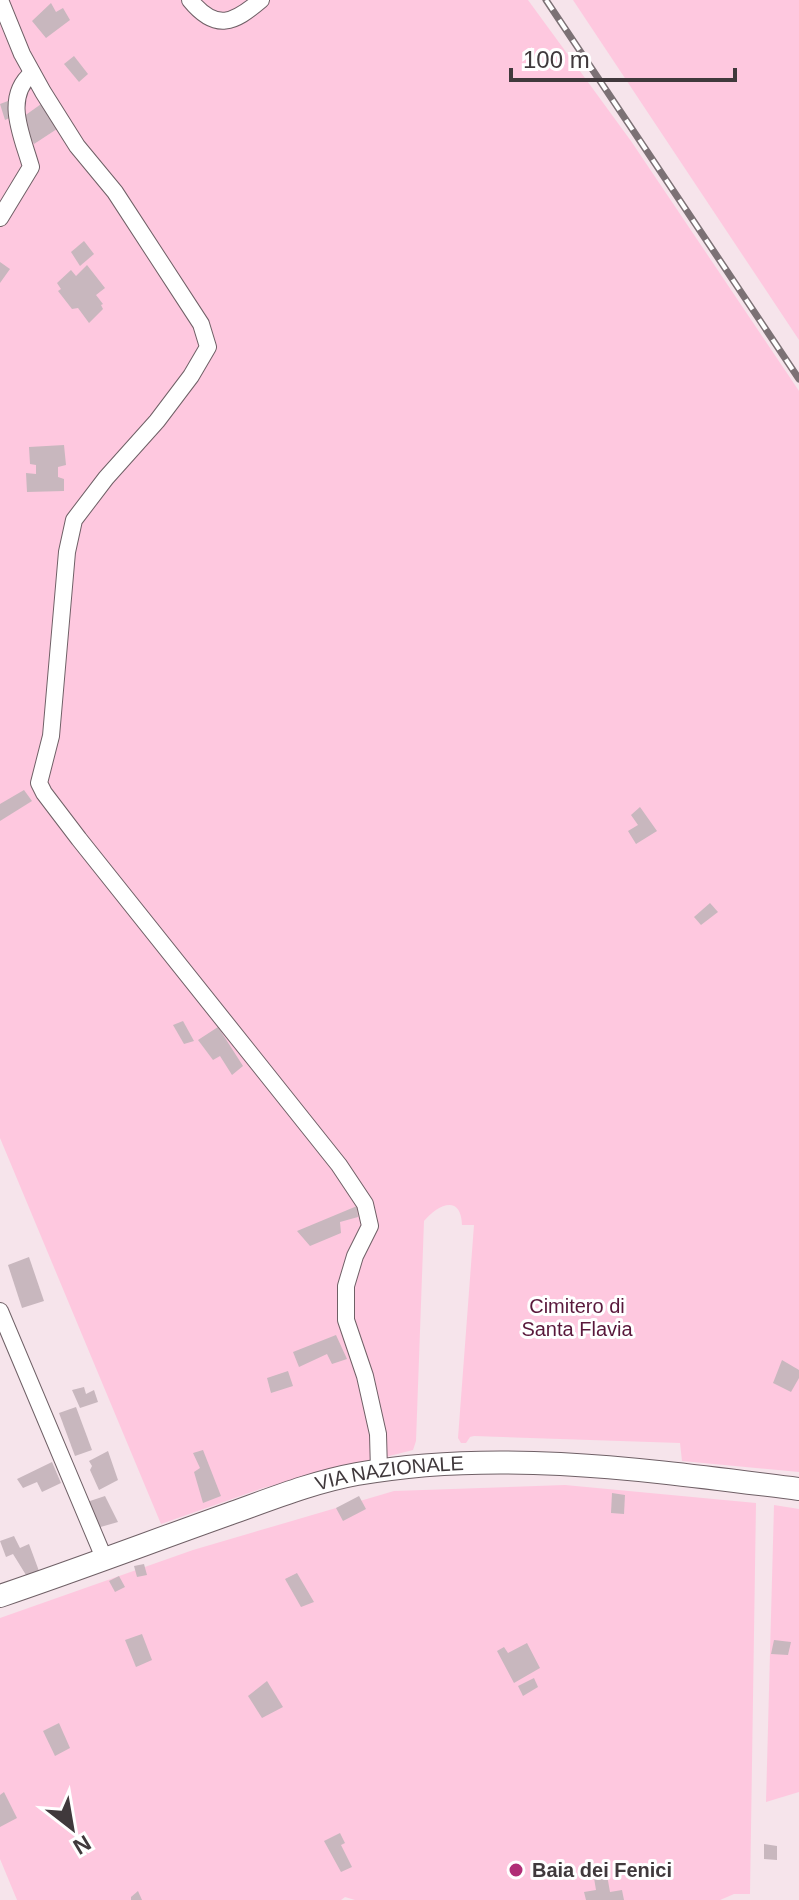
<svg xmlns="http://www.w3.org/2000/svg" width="799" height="1900" font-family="Helvetica,sans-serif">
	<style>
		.green { fill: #fec8df }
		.building { fill: #c8b7be }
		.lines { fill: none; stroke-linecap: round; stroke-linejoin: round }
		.minor-casing { stroke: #6f6066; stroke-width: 18 }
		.secondary-casing { stroke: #6f6066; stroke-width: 24 }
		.minor { stroke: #fff; stroke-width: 16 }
		.secondary { stroke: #fff; stroke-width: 22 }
		.rail-casing { stroke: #7c7175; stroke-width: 7 }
		.rail { stroke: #fff; stroke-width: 4; stroke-dasharray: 12; stroke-linecap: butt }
		.poi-dot { fill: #b02d76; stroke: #fff; stroke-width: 3 }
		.labels { text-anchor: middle; stroke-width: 6; stroke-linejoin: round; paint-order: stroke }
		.park-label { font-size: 20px; fill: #59183b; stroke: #fff }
		.street-label { font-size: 20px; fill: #40393c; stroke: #fff }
		.poi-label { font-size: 20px; font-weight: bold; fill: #40393c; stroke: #fff; text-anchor: start }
	</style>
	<rect width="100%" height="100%" fill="#f6e4eb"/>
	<g class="green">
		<path d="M0,0H528L631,141L799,391V1472L682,1461L680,1443L474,1436L470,1437L466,1443H461L458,1438L474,1225H462C461,1193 437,1205 424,1221L416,1441L413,1450L263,1488L161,1524L0,1138Z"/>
		<path d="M573,0H799V340Z"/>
		<path d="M565,1485L756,1503L750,1894H734L720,1900H355L345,1897L341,1900H17L0,1859V1618L193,1550L394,1491Z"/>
		<path d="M774,1505L799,1509V1792L766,1802Z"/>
	</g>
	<g class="building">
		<path d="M51,3L56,12L63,8L70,20L46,38L32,21Z"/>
		<path d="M74,56L88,74L79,82L64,64Z"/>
		<path d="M8,101L14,116L5,120L0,104Z"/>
		<path d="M44,102L60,127L34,144L20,119Z"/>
		<path d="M84,241L94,254L80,266L71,252Z"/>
		<path d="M0,262L10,269L0,283Z"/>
		<path d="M87,265L105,288L96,295L103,304L101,305L103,309L89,323L78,308L72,309L58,291L61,289L57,283L71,270L76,276Z"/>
		<path d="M64,445L66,465L58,467V477L64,479V491L27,492L26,473L36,474V465L30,464L29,447Z"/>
		<path d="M24,790L32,801L0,821V804Z"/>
		<path d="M640,807L657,831L636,844L628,831L638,825L631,815Z"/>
		<path d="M710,903L718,912L701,925L694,917Z"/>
		<path d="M183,1021L194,1041L184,1044L173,1025Z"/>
		<path d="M218,1027L243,1066L232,1075L220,1056L213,1060L198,1040Z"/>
		<path d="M357,1206L358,1217L340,1222L341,1233L310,1246L297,1231Z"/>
		<path d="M29,1257L44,1301L22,1308L8,1265Z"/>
		<path d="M336,1335L347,1359L332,1364L327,1354L299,1367L293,1352Z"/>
		<path d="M782,1360L799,1370V1378L791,1392L773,1383Z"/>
		<path d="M288,1371L293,1386L271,1393L267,1378Z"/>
		<path d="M84,1387L86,1394L94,1390L98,1402L80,1408L72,1390Z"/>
		<path d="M76,1407L92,1450L75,1456L59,1413Z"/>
		<path d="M203,1450L221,1496L203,1503L194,1472L200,1468L193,1453Z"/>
		<path d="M108,1451L118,1480L99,1490L90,1470L92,1466L89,1461Z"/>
		<path d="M52,1462L61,1483L42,1492L37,1482L23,1488L17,1479Z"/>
		<path d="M612,1493L625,1495L624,1514L611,1513Z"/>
		<path d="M105,1496L118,1522L97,1528L87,1502Z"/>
		<path d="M359,1496L366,1509L343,1521L336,1508Z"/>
		<path d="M14,1536L20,1548L29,1544L39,1571L26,1575L13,1554L6,1557L0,1541Z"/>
		<path d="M144,1564L147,1575L137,1577L134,1566Z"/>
		<path d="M297,1573L314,1602L301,1607L285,1579Z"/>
		<path d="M119,1576L125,1587L115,1592L109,1581Z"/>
		<path d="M142,1634L152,1660L136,1667L125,1640Z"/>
		<path d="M774,1640L791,1642L788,1655L771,1654Z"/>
		<path d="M527,1643L540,1668L514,1683L497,1651L504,1647L508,1653Z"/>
		<path d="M534,1678L538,1687L523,1696L518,1686Z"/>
		<path d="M267,1681L283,1707L262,1718L248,1696Z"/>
		<path d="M59,1723L70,1748L55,1756L43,1731Z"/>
		<path d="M4,1792L17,1818L0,1827V1795Z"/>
		<path d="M340,1833L345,1843L341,1845L352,1867L341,1872L324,1841Z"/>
		<path d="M764,1844L777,1846V1860L764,1859Z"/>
		<path d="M607,1875L610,1892L622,1890L624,1900H586L584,1892L596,1890L594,1878Z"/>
		<path d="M138,1891L142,1900H131V1897Z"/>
	</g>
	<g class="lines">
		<defs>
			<g id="minor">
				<path d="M0,0L22,54L43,92L77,146L115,192L201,324L208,347L191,376L157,421L106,478L74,520L67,552L51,736L39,783L44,793L79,839L339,1165L365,1204L370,1226L355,1256L346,1286V1320L365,1376L378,1434L379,1471"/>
				<path d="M190,0C216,32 234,23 261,0"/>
				<path d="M0,218L31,167C22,135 3,98 32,73"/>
				<path d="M0,1311L104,1558"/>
			</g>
			<g id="secondary">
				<path id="s1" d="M0,1596C77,1570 153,1541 229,1514C271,1499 313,1482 357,1474C502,1448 654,1471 799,1489"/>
			</g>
		</defs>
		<use href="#minor" class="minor-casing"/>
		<use href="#secondary" class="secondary-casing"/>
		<use href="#minor" class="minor"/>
		<use href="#secondary" class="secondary"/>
		<defs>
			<path id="rail" d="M546,0L799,379"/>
		</defs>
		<use href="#rail" class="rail-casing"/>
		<use href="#rail" class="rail"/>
	</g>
	<circle class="poi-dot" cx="516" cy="1870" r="8"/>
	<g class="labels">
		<g class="park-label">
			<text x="577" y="1313">Cimitero di<tspan x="577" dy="23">Santa Flavia</tspan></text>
		</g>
		<g class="street-label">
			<text dy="7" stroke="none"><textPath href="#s1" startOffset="410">VIA NAZIONALE</textPath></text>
		</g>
		<g class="poi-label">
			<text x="532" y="1877">Baia dei Fenici</text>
		</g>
	</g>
	<g transform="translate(72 1828) rotate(149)" stroke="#ffffff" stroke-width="6" paint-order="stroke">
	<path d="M0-6L14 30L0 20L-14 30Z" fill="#40393c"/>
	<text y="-12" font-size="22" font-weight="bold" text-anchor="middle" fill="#40393c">N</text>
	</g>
	<path d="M511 68v12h224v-12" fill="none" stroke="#40393c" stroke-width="4"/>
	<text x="523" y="68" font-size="24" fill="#40393c" stroke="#ffffff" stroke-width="6" paint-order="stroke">100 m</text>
</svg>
